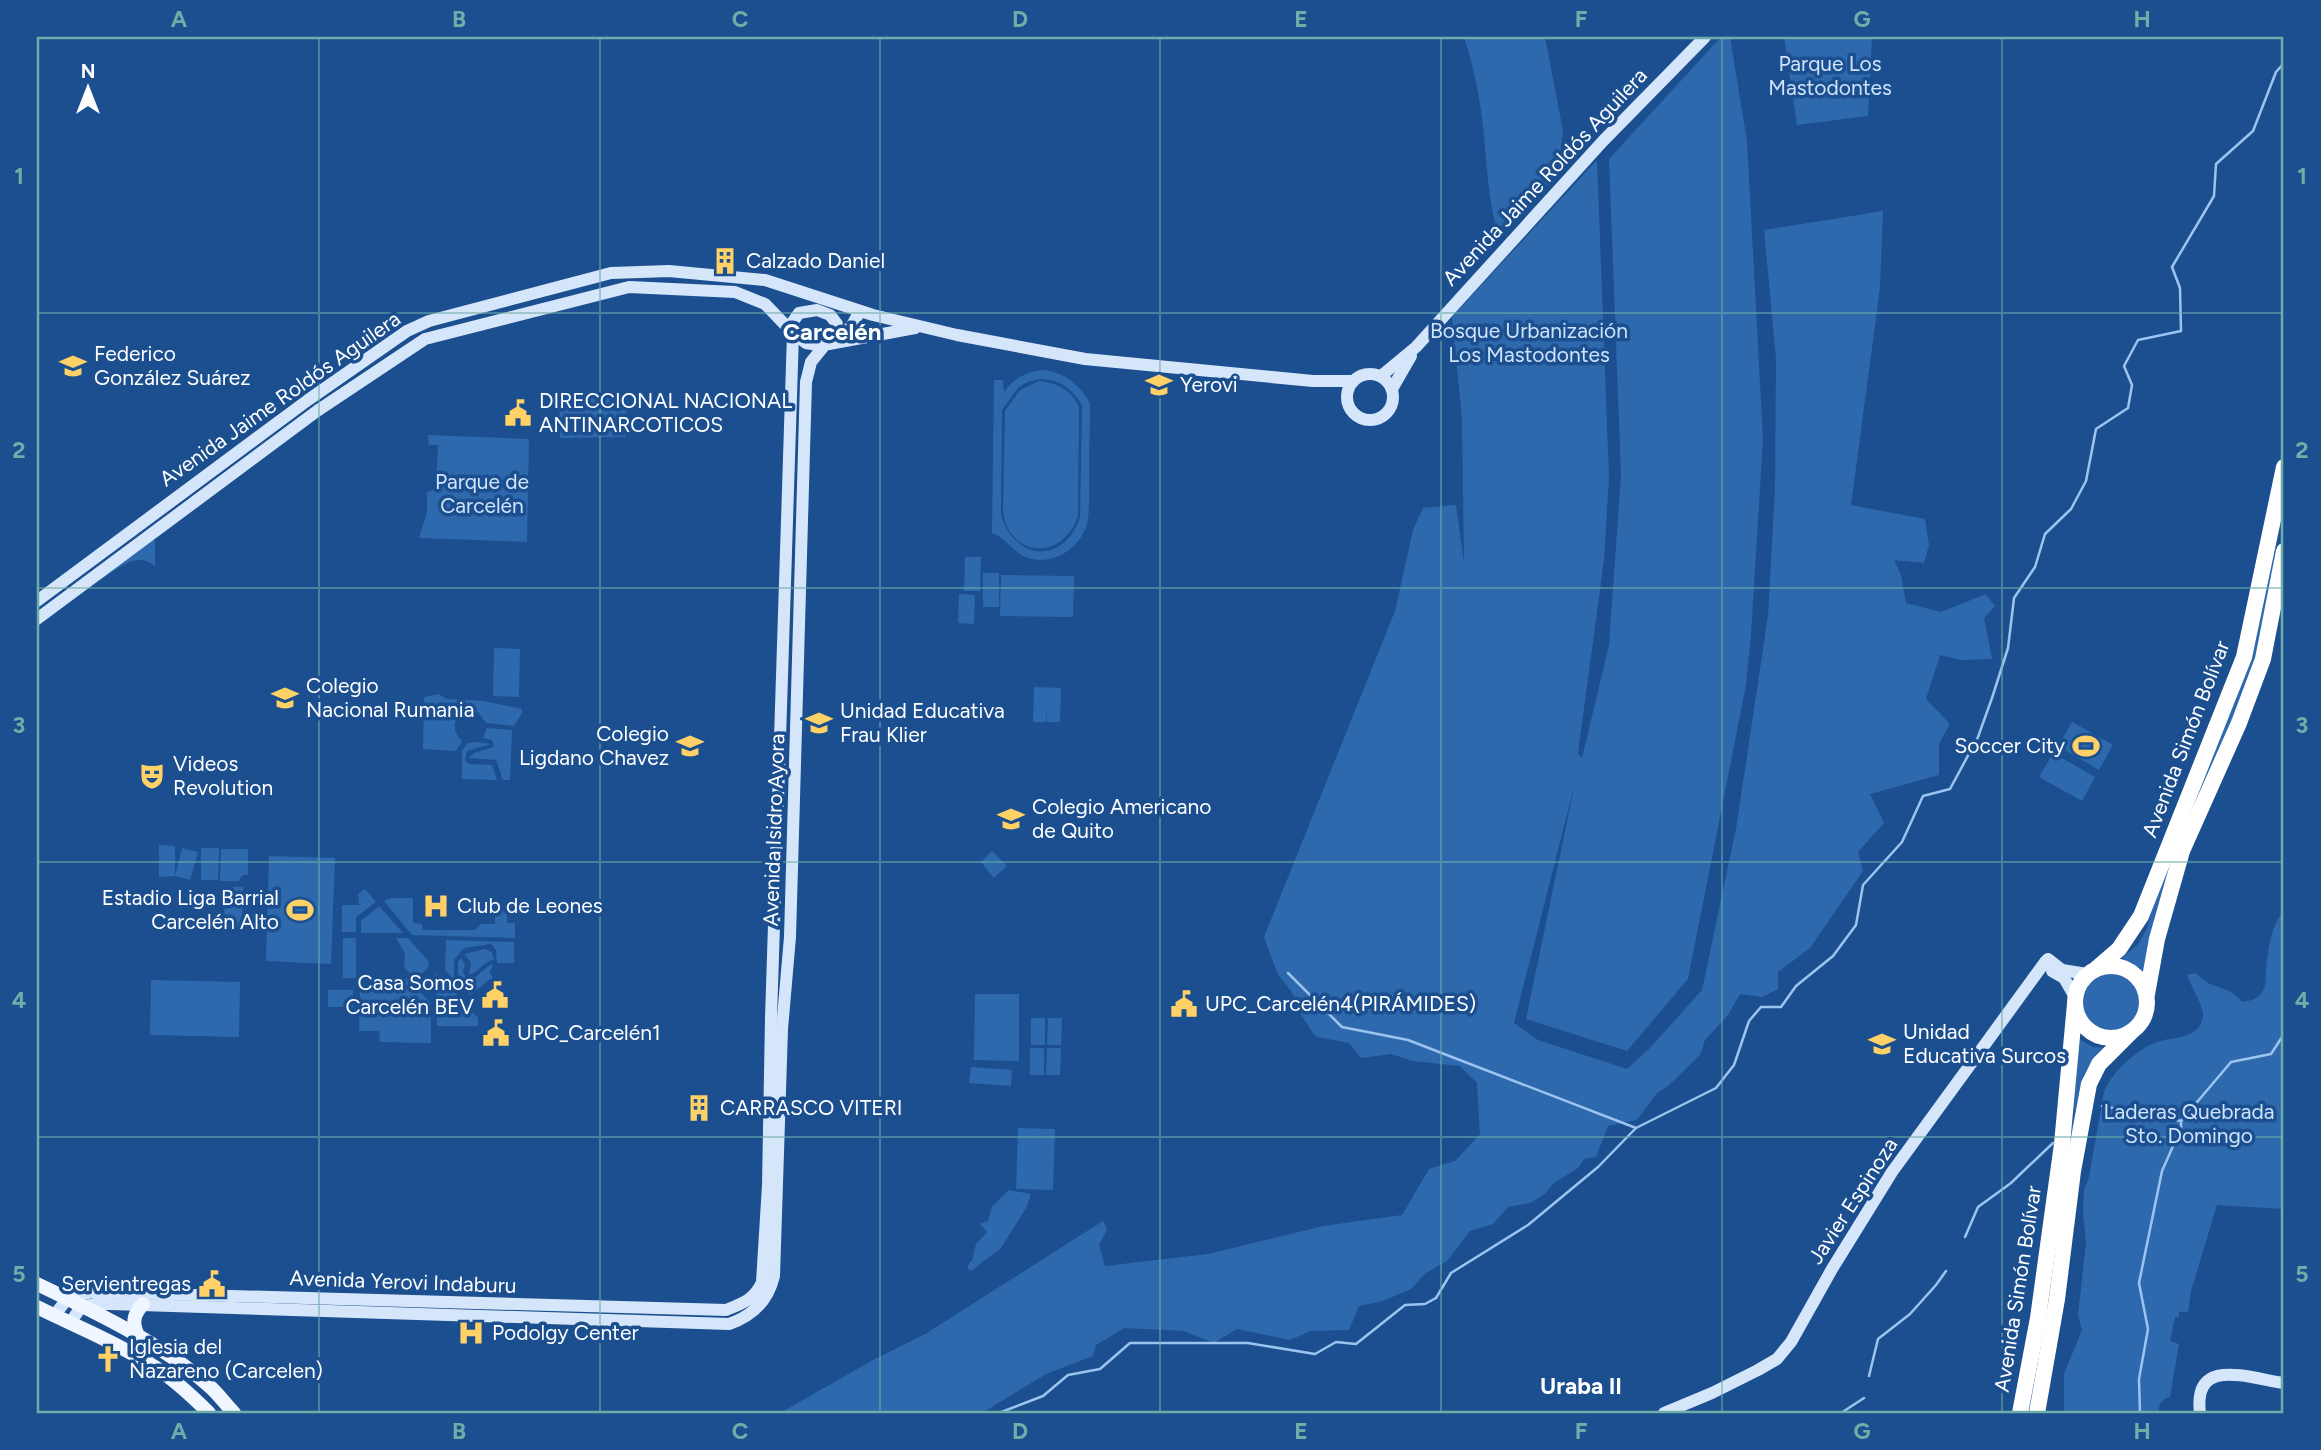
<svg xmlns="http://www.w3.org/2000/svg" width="2321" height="1450" font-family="Figtree,sans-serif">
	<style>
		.green { fill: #2e69ad; fill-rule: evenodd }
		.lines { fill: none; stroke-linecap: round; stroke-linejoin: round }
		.stream { stroke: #9cc4f0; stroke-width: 2.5 }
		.secondary { stroke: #d6e6fa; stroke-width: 12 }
		.primary { stroke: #f0f6ff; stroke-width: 14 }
		.highway { stroke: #fff; stroke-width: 16 }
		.grid { fill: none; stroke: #6fada8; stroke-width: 2; stroke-opacity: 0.55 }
		.labels { text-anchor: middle; stroke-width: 7; stroke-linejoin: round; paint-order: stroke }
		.park-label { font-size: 21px; fill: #cfe3fa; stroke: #1b4f8f }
		.street-label { font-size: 21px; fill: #fff; stroke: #1b4f8f }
		.poi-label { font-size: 21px; fill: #fff; stroke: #1b4f8f; text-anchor: start }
		.neighbourhood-label { font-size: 23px; font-weight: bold; fill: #fff; stroke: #1b4f8f }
		.quarter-label { font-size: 24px; font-weight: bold; fill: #fff; stroke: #1b4f8f }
		.neatline { fill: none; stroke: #6fada8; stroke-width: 2.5 }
		.grid-label { font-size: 23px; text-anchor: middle; font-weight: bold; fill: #6fada8 }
	</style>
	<rect width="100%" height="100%" fill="#1b4f8f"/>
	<g class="green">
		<path d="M1464,37H1545L1563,131L1558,174L1498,234C1486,194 1487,152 1481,111C1477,85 1472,61 1464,37Z"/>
		<path d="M1721,37H1730L1747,141L1763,439L1751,635L1746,685L1688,979L1627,1051L1526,1019L1575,783L1514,1023L1538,1040L1627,1069L1649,1049L1702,990L1736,829L1768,616L1775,488L1776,358L1764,230L1883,211L1880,288L1851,505L1925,519L1929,545L1924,563L1894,560L1901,575L1906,603L1941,612L1986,594L1995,606L1984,618L1992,659L1961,660L1940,655L1926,699L1950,724L1939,744V775L1870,794L1884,823L1858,852L1863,871L1810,948L1778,972V989L1762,997L1740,994L1728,1015L1705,1040L1700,1055L1667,1087L1657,1093L1637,1120L1608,1126L1596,1157L1584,1159L1578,1168L1554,1183L1545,1194L1530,1203L1508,1207L1493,1224L1470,1231L1447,1261L1426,1273L1411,1289L1383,1301L1359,1306L1349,1330L1311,1331L1290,1340L1237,1329L1214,1343L1184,1331L1124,1328L1096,1345L1093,1356L1046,1374L982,1413H780L873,1360L925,1334L1103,1221L1107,1230L1099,1245L1105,1266L1208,1254L1323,1226L1402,1215L1429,1169L1455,1161L1480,1134L1477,1083L1460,1066L1413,1061L1391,1054L1361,1058L1349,1043L1317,1037L1313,1033L1300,1013L1292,992L1278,975L1264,937L1395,611L1413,530L1423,508L1456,505L1464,563L1462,419L1452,317L1597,160L1609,477L1604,560L1578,753L1582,758L1609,645L1621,475L1609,159Z"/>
		<path d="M1784,37H1872L1868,116L1797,125Z"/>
		<path d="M1045,370C1065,373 1082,386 1090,404C1090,430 1089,455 1089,481C1089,495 1090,510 1087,524C1080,548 1056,564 1032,559C1014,555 1008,539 992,533L994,380H1003L1004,392C1014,378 1027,371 1045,370ZM1039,379C1057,378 1074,389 1082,406L1080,517C1065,564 1015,562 1001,515L1002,410L1018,388L1027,382Z"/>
		<path d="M1039,381C1056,382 1072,391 1079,407L1078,516C1061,565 1005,555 1003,508L1005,411L1020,390Z"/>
		<path d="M559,393H628L625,437L560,438Z"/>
		<path d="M428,435L529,439L527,542L419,538L427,512V492L436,489L438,445H429Z"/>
		<path d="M2284,489V509C2271,562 2269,619 2252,671C2218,776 2158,862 2143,975L2132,965L2119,961L2138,944L2146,930L2161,881L2236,700L2251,654Z"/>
		<path d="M153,540L155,541V566C137,551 119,568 102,579L100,576Z"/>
		<path d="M965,557H981L980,591H964Z"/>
		<rect x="983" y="573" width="16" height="34"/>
		<path d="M1001,575L1074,576L1073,617L1000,616Z"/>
		<path d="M959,594L975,595L974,624L958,623Z"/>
		<path d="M494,648L520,649L519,697L493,696Z"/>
		<path d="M1034,687L1061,688L1060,722H1047V709L1046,722H1033Z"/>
		<path d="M439,694L446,699L484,701L522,709V713L514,726L486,723L478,712H464C452,719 452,731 462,741L456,751L423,749L424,697Z"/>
		<path d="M2072,722L2113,745L2099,770L2058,746Z"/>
		<path d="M487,728L512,730L510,780H503L496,760L469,758L474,753L494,747L492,740L483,738Z"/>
		<path d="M477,742L491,744L467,751L465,760L469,764L492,765L497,780L462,779V751L467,743Z"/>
		<path d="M2053,753L2095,777L2082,801L2039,777Z"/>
		<path d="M159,845L175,846V876L182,848L198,852L190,880L175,876L159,877Z"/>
		<path d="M201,848H219L218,880H201Z"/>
		<path d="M221,849H248V875H243L238,881H220Z"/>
		<path d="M992,851L1007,866L994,878L981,862Z"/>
		<path d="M269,856L335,858L331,964L266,961Z"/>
		<path d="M225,887H243L242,926H224Z"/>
		<path d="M365,889L376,902L356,917V932H342V905H359L358,894Z"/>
		<path d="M391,898H413V923L422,924L423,930H475L481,924H495V911H507V923H515V938L412,935L384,901Z"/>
		<path d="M379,906L403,933H361V921Z"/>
		<path d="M2284,911V1209L2217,1205L2191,1291L2188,1312H2179V1317H2175L2170,1341L2179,1344L2170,1397C2161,1399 2159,1405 2158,1413H2064V1374L2082,1330L2078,1315L2086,1242L2083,1214L2084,1190L2089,1177L2104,1092C2112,1072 2134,1052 2154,1043C2170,1036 2201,1041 2203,1015C2203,1004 2191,987 2187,975L2195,973C2199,976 2205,981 2210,984C2223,989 2233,990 2242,1002C2250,1001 2258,999 2262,992C2267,985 2265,977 2266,970C2268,951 2271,924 2284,911Z"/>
		<rect x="343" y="938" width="13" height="40"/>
		<path d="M396,938H408L429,962L428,968L415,979L404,967L405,953Z"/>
		<path d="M446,940L514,942V963H497L496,950L491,944L464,948L454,960V981L445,970Z"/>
		<path d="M485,949L492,952L494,960C482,961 480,973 469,974L471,963L464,954Z"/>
		<path d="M461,958L465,964L463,972L467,979L474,978L491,964L493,966L489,972L493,977L470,995L458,984V961Z"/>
		<path d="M436,973L478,1018V1026H437Z"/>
		<circle cx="2110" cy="1003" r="30"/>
		<path d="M407,978L431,1003V1043L380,1042L379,1031H359L360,986H392Z"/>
		<path d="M151,980L240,982L239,1037L150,1035Z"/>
		<rect x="328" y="990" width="25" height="17"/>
		<path d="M975,994H1019V1061L974,1060Z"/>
		<rect x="1031" y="1018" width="14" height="27"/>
		<path d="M1048,1018H1062L1061,1045H1047Z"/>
		<path d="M2076,1037L2093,1047L2107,1048L2089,1066L2083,1076L2059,1250L2030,1413H2027L2053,1275L2061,1183L2074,1115Z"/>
		<rect x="1030" y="1048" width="14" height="27"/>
		<path d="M1047,1048H1061L1060,1075H1046Z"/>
		<path d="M971,1067L1012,1070L1011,1086L969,1083Z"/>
		<path d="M1018,1128L1055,1129L1053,1190L1016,1189Z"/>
		<path d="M1009,1190L1031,1194L1026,1208L1001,1248L971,1271L967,1268L970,1262L972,1261L976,1244L987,1232L980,1224L988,1221L992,1207Z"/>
	</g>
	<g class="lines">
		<g class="stream">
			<path d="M1288,973L1342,1027L1408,1040L1636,1128"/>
			<path d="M2102,1106L2181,1121"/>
			<path d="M1965,1237L1978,1207L2011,1183L2053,1143"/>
			<path d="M1869,1376L1878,1339L1910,1314L1936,1285L1946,1271"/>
			<path d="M999,1413L1043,1396L1068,1375L1100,1369L1130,1343H1248L1315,1354L1336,1342L1356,1344L1405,1305L1425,1304L1436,1298L1451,1273L1528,1225L1598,1167L1636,1128L1716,1088L1734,1065L1749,1021L1761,1007H1781L1796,986L1833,956L1856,925L1863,885L1902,842L1923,796L1950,789L1978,737L1992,698L2008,648L2014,598L2035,567L2045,534L2071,509L2086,481L2096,429L2128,408L2132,385L2124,366L2138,340L2181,331L2180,288L2172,267L2214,196L2216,164L2253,131L2276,72L2284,63"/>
			<path d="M1841,1413L1864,1398"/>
			<path d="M2140,1413L2139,1379L2148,1329L2139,1283L2162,1171L2181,1128V1121L2231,1062L2271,1054L2284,1034"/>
		</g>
		<g class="secondary">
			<path d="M817,310L830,315L837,324L835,339L824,346L806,343L792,332V323L799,313Z"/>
			<path d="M835,339L851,327L860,311"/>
			<path d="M829,344L915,328"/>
			<circle cx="1370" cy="397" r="23"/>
			<path d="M1381,376L1416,347L1603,141L1705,37"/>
			<path d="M1392,389L1411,356"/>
			<path d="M37,601L308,400L407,331L429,321L611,273L669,271L765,280L873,315L957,335L1085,359L1313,381H1353"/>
			<path d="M37,619L317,411L425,339L629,287L735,292L765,304L792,332"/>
			<path d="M2052,971L2064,978L2075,997"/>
			<path d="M54,1316L67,1299L91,1292L726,1310C743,1303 755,1299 762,1282L768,1185L771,1018L793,334"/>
			<path d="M70,1323L81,1307L94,1304H111L729,1324C753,1316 768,1301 774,1276L782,1029L790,937L806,382L811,362L824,346"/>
			<path d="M1664,1413L1712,1393L1758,1370L1777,1359L1791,1342L1832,1269L1892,1172L2045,962L2048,959L2062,970L2087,974"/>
			<path d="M2200,1413C2193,1356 2248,1378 2284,1383"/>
		</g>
		<g class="primary">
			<path d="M37,1284C95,1312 159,1342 208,1385C218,1393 225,1404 234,1413"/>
			<path d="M37,1307C75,1326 114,1341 150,1364C172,1377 191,1395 209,1413"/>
			<path d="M138,1336C132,1323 133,1315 143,1304"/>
		</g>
		<g class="highway">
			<circle cx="2111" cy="1002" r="36"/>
			<path d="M2097,968L2119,949L2141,916L2244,657L2284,467"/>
			<path d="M2147,994L2157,939L2182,851L2239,723L2263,659L2284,551"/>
			<path d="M2020,1413L2038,1318L2062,1144L2075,1004"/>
			<path d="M2037,1413L2057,1299L2073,1171L2089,1084L2099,1064L2131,1032"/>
		</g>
	</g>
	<path class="grid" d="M319,37V1413M600,37V1413M880,37V1413M1160,37V1413M1441,37V1413M1722,37V1413M2002,37V1413M37,313H2284M37,588H2284M37,862H2284M37,1137H2284"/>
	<defs>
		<symbol id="building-bare" viewBox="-9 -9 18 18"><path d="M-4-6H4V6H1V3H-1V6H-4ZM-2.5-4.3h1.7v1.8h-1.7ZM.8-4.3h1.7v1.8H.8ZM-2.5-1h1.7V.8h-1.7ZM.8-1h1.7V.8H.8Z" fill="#ffd166" stroke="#1b4f8f" stroke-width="2.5" paint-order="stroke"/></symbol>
		<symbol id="school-bare" viewBox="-9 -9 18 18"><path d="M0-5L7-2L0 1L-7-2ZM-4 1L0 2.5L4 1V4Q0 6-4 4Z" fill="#ffd166" stroke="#1b4f8f" stroke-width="2.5" paint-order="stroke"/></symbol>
		<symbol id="university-bare" viewBox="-9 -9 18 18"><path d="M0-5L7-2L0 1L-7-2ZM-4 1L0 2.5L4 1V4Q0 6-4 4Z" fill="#ffd166" stroke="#1b4f8f" stroke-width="2.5" paint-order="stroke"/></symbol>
		<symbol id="civic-bare" viewBox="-9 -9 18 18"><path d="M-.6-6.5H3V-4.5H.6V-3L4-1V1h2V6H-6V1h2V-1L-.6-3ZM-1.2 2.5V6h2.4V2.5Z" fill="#ffd166" stroke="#1b4f8f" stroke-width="2.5" paint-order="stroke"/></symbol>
		<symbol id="stadium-bare" viewBox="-9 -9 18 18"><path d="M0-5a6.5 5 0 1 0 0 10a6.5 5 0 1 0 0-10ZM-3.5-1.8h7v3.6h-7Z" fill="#ffd166" stroke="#1b4f8f" stroke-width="2.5" paint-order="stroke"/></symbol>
		<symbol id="theatre-bare" viewBox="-9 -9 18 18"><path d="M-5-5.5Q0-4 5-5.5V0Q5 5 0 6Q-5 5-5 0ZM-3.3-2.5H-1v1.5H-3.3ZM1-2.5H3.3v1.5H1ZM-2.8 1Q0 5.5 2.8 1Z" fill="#ffd166" stroke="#1b4f8f" stroke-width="2.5" paint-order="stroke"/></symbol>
		<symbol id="hospital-bare" viewBox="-9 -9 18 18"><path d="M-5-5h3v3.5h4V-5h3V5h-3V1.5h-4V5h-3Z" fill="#ffd166" stroke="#1b4f8f" stroke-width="2.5" paint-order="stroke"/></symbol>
		<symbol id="church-bare" viewBox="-9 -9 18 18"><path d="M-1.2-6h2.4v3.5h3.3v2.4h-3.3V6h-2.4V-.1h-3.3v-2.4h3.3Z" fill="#ffd166" stroke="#1b4f8f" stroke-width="2.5" paint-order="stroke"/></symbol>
	</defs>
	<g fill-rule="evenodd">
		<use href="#building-bare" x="706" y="242" width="38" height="38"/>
		<use href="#school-bare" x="54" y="347" width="38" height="38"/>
		<use href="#university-bare" x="1140" y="366" width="38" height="38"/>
		<use href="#civic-bare" x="499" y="394" width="38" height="38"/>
		<use href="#university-bare" x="266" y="679" width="38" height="38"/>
		<use href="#school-bare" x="800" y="704" width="38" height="38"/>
		<use href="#school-bare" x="671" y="727" width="38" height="38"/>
		<use href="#stadium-bare" x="2067" y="727" width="38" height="38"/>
		<use href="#theatre-bare" x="133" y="757" width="38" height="38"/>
		<use href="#school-bare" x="992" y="800" width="38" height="38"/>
		<use href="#hospital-bare" x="417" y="887" width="38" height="38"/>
		<use href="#stadium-bare" x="281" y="891" width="38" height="38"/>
		<use href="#civic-bare" x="476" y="976" width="38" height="38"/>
		<use href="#civic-bare" x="1165" y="985" width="38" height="38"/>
		<use href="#civic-bare" x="477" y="1014" width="38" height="38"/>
		<use href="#school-bare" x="1863" y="1025" width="38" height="38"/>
		<use href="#building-bare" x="680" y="1089" width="38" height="38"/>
		<use href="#civic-bare" x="193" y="1265" width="38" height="38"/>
		<use href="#hospital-bare" x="452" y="1314" width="38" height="38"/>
		<use href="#church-bare" x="89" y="1340" width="38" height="38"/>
	</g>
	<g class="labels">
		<g class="park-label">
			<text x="1830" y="71">Parque Los<tspan x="1830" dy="24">Mastodontes</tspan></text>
			<text x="1529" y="338">Bosque Urbanización<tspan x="1529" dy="24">Los Mastodontes</tspan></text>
			<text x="482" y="489">Parque de<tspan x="482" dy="24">Carcelén</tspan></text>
			<text x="2189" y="1119">Laderas Quebrada<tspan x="2189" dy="24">Sto. Domingo</tspan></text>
		</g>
		<g class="street-label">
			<text transform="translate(1545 177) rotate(-47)" y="7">Avenida Jaime Roldós Aguilera</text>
			<text transform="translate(280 399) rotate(-35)" y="7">Avenida Jaime Roldós Aguilera</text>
			<text transform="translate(2186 739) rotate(-69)" y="7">Avenida Simón Bolívar</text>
			<text transform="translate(774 830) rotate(-88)" y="7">Avenida Isidro Ayora</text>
			<text transform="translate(1853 1201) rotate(-57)" y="7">Javier Espinoza</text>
			<text transform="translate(403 1282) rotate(2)" y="7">Avenida Yerovi Indaburu</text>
			<text transform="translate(2018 1289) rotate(-81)" y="7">Avenida Simón Bolívar</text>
		</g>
		<g class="poi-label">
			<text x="746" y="268">Calzado Daniel</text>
			<text x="94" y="361">Federico<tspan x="94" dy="24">González Suárez</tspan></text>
			<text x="1180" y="392">Yerovi</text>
			<text x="539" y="408">DIRECCIONAL NACIONAL<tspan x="539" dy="24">ANTINARCOTICOS</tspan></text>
			<text x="306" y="693">Colegio<tspan x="306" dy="24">Nacional Rumania</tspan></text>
			<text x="840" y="718">Unidad Educativa<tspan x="840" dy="24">Frau Klier</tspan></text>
			<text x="669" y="741" text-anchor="end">Colegio<tspan x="669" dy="24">Ligdano Chavez</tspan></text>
			<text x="2065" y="753" text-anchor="end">Soccer City</text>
			<text x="173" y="771">Videos<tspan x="173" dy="24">Revolution</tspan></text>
			<text x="1032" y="814">Colegio Americano<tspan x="1032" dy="24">de Quito</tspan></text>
			<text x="279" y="905" text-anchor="end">Estadio Liga Barrial<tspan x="279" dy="24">Carcelén Alto</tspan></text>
			<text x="457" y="913">Club de Leones</text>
			<text x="474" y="990" text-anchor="end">Casa Somos<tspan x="474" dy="24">Carcelén BEV</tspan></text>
			<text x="1205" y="1011">UPC_Carcelén4(PIRÁMIDES)</text>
			<text x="1903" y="1039">Unidad<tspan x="1903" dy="24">Educativa Surcos</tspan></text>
			<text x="517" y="1040">UPC_Carcelén1</text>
			<text x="720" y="1115">CARRASCO VITERI</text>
			<text x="191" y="1291" text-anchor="end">Servientregas</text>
			<text x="492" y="1340">Podolgy Center</text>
			<text x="129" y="1354">Iglesia del<tspan x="129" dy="24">Nazareno (Carcelen)</tspan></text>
		</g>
		<g class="neighbourhood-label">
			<text x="1581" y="1394">Uraba II</text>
		</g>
		<g class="quarter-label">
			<text x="832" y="340">Carcelén</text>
		</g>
	</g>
	<rect width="2321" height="1450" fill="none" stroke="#1b4f8f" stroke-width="77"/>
	<g transform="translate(88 88)" stroke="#1b4f8f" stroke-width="5" paint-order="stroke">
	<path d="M0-5L12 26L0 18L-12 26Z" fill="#ffffff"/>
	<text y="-10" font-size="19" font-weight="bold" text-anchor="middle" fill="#ffffff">N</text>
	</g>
	<rect x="38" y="38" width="2244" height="1374" class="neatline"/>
	<g class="grid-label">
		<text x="179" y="27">A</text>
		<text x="459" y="27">B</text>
		<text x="740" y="27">C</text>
		<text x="1020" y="27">D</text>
		<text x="1301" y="27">E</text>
		<text x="1581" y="27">F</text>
		<text x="1862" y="27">G</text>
		<text x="2142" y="27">H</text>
		<text x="19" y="184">1</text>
		<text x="2302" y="184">1</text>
		<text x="19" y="458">2</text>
		<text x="2302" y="458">2</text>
		<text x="19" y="733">3</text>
		<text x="2302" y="733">3</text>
		<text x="19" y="1008">4</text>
		<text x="2302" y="1008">4</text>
		<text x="19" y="1282">5</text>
		<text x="2302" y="1282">5</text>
		<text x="179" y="1439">A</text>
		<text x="459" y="1439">B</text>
		<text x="740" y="1439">C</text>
		<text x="1020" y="1439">D</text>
		<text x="1301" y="1439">E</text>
		<text x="1581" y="1439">F</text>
		<text x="1862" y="1439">G</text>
		<text x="2142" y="1439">H</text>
	</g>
</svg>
